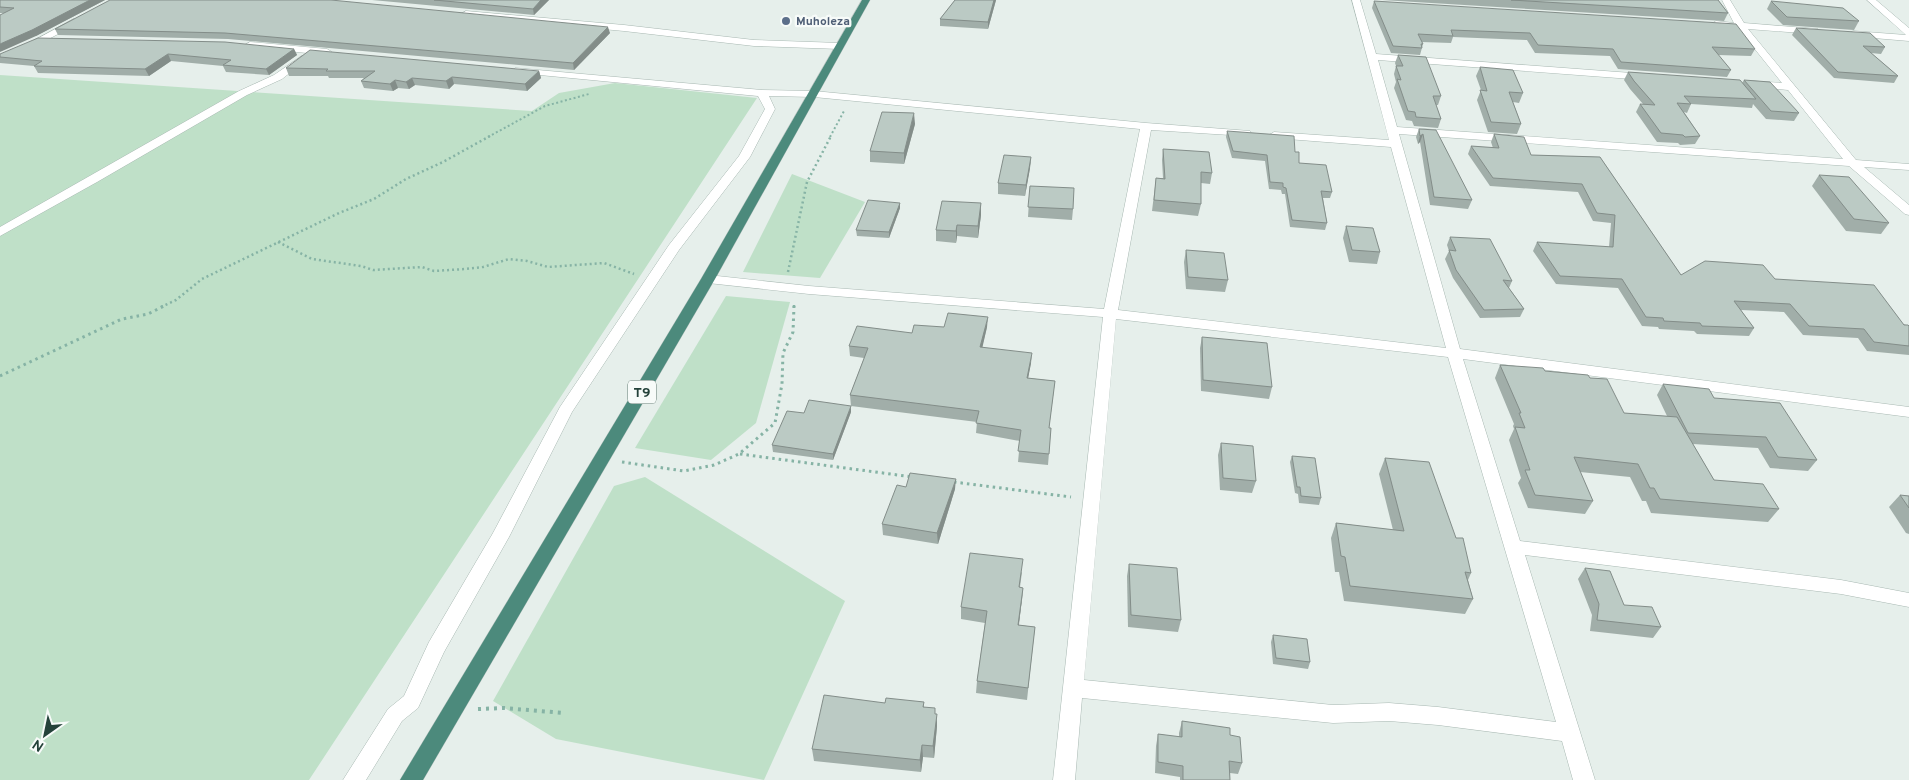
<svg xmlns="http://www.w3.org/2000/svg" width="1909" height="780" font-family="Overpass,sans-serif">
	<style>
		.green { fill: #bfe0c8 }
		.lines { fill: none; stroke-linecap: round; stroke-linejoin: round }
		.minor-casing { stroke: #a8b8b2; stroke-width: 1 }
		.trunk-casing { stroke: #c2cac8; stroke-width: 1 }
		.path-far3 { stroke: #86b3a5; stroke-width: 2; stroke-dasharray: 2 2.5; stroke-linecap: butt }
		.path-far2 { stroke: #86b3a5; stroke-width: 2.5; stroke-dasharray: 2 3; stroke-linecap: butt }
		.path-far1 { stroke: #86b3a5; stroke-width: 3; stroke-dasharray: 2.5 4; stroke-linecap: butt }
		.path { stroke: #86b3a5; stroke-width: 4; stroke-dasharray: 3 5; stroke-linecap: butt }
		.minor { fill: #fff; fill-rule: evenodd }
		.trunk { fill: #4c8a7c; fill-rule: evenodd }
		.wall { fill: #a1aea9 }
		.shaded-wall { fill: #838d89 }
		.building { fill: #bbcac4; stroke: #838d89 }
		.service-dot { fill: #5c6f8a; stroke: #f7fbf9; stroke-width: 2 }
		.labels { text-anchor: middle; stroke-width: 4.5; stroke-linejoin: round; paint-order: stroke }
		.far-service-label { font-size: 12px; font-weight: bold; fill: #4e5e75; stroke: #f7fbf9; text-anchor: start }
		.shield { fill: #f7fbf9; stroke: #637a73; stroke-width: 1 }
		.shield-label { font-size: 14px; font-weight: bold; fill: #24423a }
	</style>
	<rect width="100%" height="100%" fill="#e6efeb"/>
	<g class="green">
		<path d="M0,75L532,111L559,93L615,83L757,98L309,780H0Z"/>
		<path d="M792,174L865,202L820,278L743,272Z"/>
		<path d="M726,296L790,302L756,423L711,460L635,448Z"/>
		<path d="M645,477L845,601L764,780L556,739L493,701L614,486Z"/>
	</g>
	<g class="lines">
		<defs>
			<g id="minor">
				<path d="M1352,0H1360L1376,54L1645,74L1650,77L1645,80L1378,60L1397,127L1843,159L1788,90L1749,86V82L1753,81L1782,83L1738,28L1716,27L1711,24L1716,21L1734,23L1722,0H1730L1744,23L1818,29L1820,31L1815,34L1748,29L1856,160L1909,164V170L1864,167L1909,205V215L1905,214L1849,166L1399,134L1460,349L1909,407V417L1463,359L1520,541L1841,580L1909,593V607L1841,594L1525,555L1595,780H1573L1562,741L1438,725L1389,721L1333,723L1082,698L1075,780H1053L1103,317L809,294L708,283L701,279L708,275L809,286L1104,309L1140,129L814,97L769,96L775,109L750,157L679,250L572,412L509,537L444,652L418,708L402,721L366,780H343L388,709L404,696L429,642L493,533L560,407L669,245L739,156L765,109L758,96L519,73L514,70L515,68L762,90L814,91L1146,123L1250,131L1251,133L1250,135L1246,136L1151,130L1118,310L1446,348L1391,147L1274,138L1269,135L1274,132L1389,140ZM1116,319L1448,357L1556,722L1438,707L1389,703L1333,705L1084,680Z"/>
				<path d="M1867,0H1876L1909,28V41L1850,36L1848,34L1853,31L1906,35Z"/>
				<path d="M466,11L624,25L754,40L840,43L845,46L840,49L754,46L624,31L463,16L461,14Z"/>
				<path d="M74,19L79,22L77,24L43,42L40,43L35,40Z"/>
				<path d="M250,42L327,49L332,52L327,55L247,47L245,45Z"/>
				<path d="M302,56L307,59L305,61L282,79L247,95L97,182L0,236V227L239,91L274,75Z"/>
			</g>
			<path id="trunk" d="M862,0H870L715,279L423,780H400L701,279Z"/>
		</defs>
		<use href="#minor" class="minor-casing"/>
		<use href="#trunk" class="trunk-casing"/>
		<g class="path-far3">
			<path d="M488,137L545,106L589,94"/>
			<path d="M830,137L844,111"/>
		</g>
		<g class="path-far2">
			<path d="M278,242L312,259L361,266L373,270L422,267L434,271L465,269L483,267L509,259L527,261L548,267L604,263L634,274"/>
			<path d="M788,272L807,182L831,136"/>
			<path d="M161,307L176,300L202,279L339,213L374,199L406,179L443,162L490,136"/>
			<path d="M794,307V305"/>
		</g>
		<g class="path-far1">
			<path d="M0,376L122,319L148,314L164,306"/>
			<path d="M740,454L913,477"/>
			<path d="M622,462L684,471L714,465L739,454L775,423L782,384L783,353L793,332L794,306"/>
			<path d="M954,482L1071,497"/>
		</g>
		<path class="path" d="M478,709L504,708L564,713"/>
		<use href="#minor" class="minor"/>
		<use href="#trunk" class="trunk"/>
	</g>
	<g class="wall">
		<path d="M0,0H105L36,36L4,13H0Z"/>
		<path d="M372,0H549L534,15Z"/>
		<path d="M955,0H996L988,29L940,26V19Z"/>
		<path d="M1382,0H1718L1728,13L1724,21Z"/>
		<path d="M1374,1L1755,49L1751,56L1718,55L1731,70L1727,77L1618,69L1610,56L1535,53L1527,40L1453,37L1451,43L1421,42L1423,44L1420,55L1391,53L1372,8Z"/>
		<path d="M1771,1L1859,21L1854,30L1783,25L1767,9Z"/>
		<path d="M1796,28L1885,47L1881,54L1871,53L1898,76L1894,83L1834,78L1792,35Z"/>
		<path d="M55,29L610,33L574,70L228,39L58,35Z"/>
		<path d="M294,49L297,55L269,75L226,72L223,66L171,61L149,76L38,73L34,66L0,63V54Z"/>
		<path d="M1398,55L1441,96L1438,105H1436L1441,119L1438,128L1414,126L1412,121L1406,120L1394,88L1396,82L1394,74L1396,66L1395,63Z"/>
		<path d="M1480,67L1523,93L1519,103L1513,102L1521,124L1517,134L1488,132L1477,100L1481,90L1476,76Z"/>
		<path d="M286,68L539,71L541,78L527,91L454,84L449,89L415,85L409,89L398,88L393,91L364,88L361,81L364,78H329L328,76H289Z"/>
		<path d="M1628,72L1742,83L1744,80L1799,113L1794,121L1766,119L1753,104L1752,108L1691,104L1687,113L1684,112L1700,136L1695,144L1680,145L1678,143L1657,142L1636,112L1640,104H1643L1630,89L1624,80Z"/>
		<path d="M915,124L904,164L870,162V151Z"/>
		<path d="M1419,129L1472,200L1468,209L1430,205L1420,142L1418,144L1416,137Z"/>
		<path d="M1227,131L1295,152L1299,163L1332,192L1330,198H1323L1327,223L1325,230L1290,227L1285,194H1282L1281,190L1269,189L1265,161L1232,158L1226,137Z"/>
		<path d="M1494,134L1531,155L1600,157L1681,275L1775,279L1909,326V355L1867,351L1858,338L1803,335L1784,312L1741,310L1754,328L1749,336L1697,334L1694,331L1659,329L1658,327L1642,326L1618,288L1556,284L1533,251L1537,242L1609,247L1611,223L1593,221L1578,192L1490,186L1468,154L1471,146L1493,148L1491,142Z"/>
		<path d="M1163,149L1212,173L1210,184L1201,183V204L1198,216L1152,211L1156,178H1163L1162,160Z"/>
		<path d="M1031,157L1030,168L1025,196L998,194V183Z"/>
		<path d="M1819,175L1889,223L1881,234L1846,231L1812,186Z"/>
		<path d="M1030,186L1073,209L1072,220L1028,217Z"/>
		<path d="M900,203V208L889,238L857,236L856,230Z"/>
		<path d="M981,203V215L978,238L957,236L956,243L936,241V230Z"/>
		<path d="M1346,226L1380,252L1377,264L1349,262L1343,238Z"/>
		<path d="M1450,237L1512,281L1509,288L1524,309L1520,317L1480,318L1453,278L1445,259L1449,251L1447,245Z"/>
		<path d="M1186,250L1228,280L1225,292L1186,289L1184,262Z"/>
		<path d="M944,327H987L982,347L1031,363L1028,378L1055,381L1049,428H1051L1048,465L1018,462L1020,441L976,433L977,422L851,406L850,395L864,358L850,356L849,346Z"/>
		<path d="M1202,337L1272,387L1269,399L1201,391L1200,348Z"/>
		<path d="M1500,365L1590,378L1624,413L1667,416L1657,395L1663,384L1714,398L1817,460L1808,471L1770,468L1758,448L1693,444L1714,480L1779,509L1768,522L1651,513L1646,501H1642L1630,477L1580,472L1593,501L1585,514L1528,508L1518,483L1521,478L1509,440L1514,429L1513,426L1514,424L1495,378Z"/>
		<path d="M851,412L833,460L773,452L772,445Z"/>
		<path d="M1221,443L1256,481L1252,493L1220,490L1218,455Z"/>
		<path d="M1292,456L1321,498L1319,505L1299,503L1298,494L1295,493L1290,462Z"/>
		<path d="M1385,458L1456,538L1471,573L1468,580L1473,599L1465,614L1344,601L1339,572H1335L1331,538L1336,523L1393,530L1379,474Z"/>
		<path d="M906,487L955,489L938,544L883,535L882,524Z"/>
		<path d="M1900,495L1909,496V534L1906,533L1889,507Z"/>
		<path d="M1129,564L1181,620L1178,632L1128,627L1127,576Z"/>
		<path d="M1585,568L1624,605L1661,627L1653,638L1590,631L1592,615L1578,579Z"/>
		<path d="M1022,572L1020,587L1023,588L1019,625L1035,627L1027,700L976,693L977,681L985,623L961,619V607Z"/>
		<path d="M1273,635L1310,662L1308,669L1273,664L1271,642Z"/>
		<path d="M924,702V707L935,714L937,726L934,758L923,757L921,772L814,761L812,749Z"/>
		<path d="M1182,721L1230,735L1242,763L1238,774L1230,773V780H1180V777L1155,773L1156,746L1158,734L1179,737V733Z"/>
	</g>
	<g class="shaded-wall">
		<path d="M90,0H105L36,36L0,52V44Z"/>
		<path d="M541,0H549L534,15L533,9Z"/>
		<path d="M994,0H996L988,29V22Z"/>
		<path d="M608,27L610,33L574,70L573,63Z"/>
		<path d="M294,49L297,55L269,75L266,69Z"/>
		<path d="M168,54L171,61L149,76L145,69Z"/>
		<path d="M539,71L541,78L527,91L525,84Z"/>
		<path d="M452,77L454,84L449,89L446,81Z"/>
		<path d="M412,78L415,85L409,89L406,82Z"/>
		<path d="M395,80L398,88L393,91L390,84Z"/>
		<path d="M914,113L915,124L904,164V153Z"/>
		<path d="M1423,134L1420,142L1418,144L1420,136Z"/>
		<path d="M1031,157L1030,168L1025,196L1026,185Z"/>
		<path d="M900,203V208L889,238V232Z"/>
		<path d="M981,203V215L978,238V226Z"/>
		<path d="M957,225V236L956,243V231Z"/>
		<path d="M988,317L987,327L980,358V347Z"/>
		<path d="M1032,353L1031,363L1026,389L1027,378Z"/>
		<path d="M851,406V412L833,460V454Z"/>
		<path d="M956,479L955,489L938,544L937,533Z"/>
		<path d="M1023,588L1022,600L1017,637L1018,625Z"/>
		<path d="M937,714V726L934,758L933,746Z"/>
		<path d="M922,745L923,757L921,772L920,760Z"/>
	</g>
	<g class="building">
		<path d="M0,0H90L32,30L0,44V15L14,8L0,7Z"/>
		<path d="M110,0H331L608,27L573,63L225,33L55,29Z"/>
		<path d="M434,0H541L533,9Z"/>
		<path d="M955,0H994L988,22L940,19Z"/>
		<path d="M1511,0H1718L1728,13Z"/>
		<path d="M1374,1L1736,24L1755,49L1712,47L1731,70L1621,62L1613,49L1538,45L1530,33L1451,30L1453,36L1418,34L1423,44H1421L1422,48L1393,46Z"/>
		<path d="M1771,1L1843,8L1859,21L1787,17Z"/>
		<path d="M1796,28L1870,33L1885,47L1863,46L1898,76L1838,72Z"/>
		<path d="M38,38L225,42L294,49L266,69L223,65L231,60L168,54L145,69L34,66L42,61L0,57V54Z"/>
		<path d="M310,50L539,71L525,84L452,77L446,81L412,78L406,82L395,80L390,84L361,81L375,71H326L328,69L286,68Z"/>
		<path d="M1398,55L1426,57L1441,96H1433L1441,119L1416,117L1415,112L1408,111L1397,79L1401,80L1396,66H1403Z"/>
		<path d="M1480,67L1513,70L1523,93L1509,92L1521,124L1491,122L1480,90L1487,91Z"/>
		<path d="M1628,72L1740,80L1756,99L1684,96L1691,104L1677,103L1700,136L1685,137L1683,135L1661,133L1640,104L1655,105L1634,81Z"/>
		<path d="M1744,80L1770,82L1799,113L1771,111Z"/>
		<path d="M882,112L914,113L904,153L870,151Z"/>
		<path d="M1419,129L1436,130L1472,200L1434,197L1423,134L1420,136Z"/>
		<path d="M1227,131L1294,136L1295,152H1299V163L1326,165L1332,192L1321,191L1327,223L1292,220L1286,188L1283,187V183L1270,182L1267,155L1233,151Z"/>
		<path d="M1494,134L1524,137L1531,155L1600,157L1681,275L1705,261L1763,265L1775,279L1874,285L1904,325H1908L1909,326V346L1874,342L1864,329L1809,326L1790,304L1734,301L1754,328L1702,326L1700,323L1664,321L1663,318L1646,317L1622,279L1560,276L1537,242L1613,247L1615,215L1597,213L1582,184L1493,178L1471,146L1499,148Z"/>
		<path d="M1163,149L1209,152L1212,173L1201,172V204L1154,200L1156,178L1165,179Z"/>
		<path d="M1004,155L1031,157L1026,185L998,183Z"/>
		<path d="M1819,175L1849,177L1889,223L1854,219Z"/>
		<path d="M1030,186L1074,188L1073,209L1028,207Z"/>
		<path d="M868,200L900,203L889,232L856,230Z"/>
		<path d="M942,201L981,203L978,226L957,225L956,231L936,230Z"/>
		<path d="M1346,226L1373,228L1380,252L1352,250Z"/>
		<path d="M1450,237L1490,239L1512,281L1503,280L1524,309L1484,310L1456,270L1449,250L1456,251Z"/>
		<path d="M1186,250L1224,253L1228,280L1188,277Z"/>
		<path d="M948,313L988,317L980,347L1032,353L1027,378L1055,381L1049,428H1051L1049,454L1018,451L1021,430L976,423L979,411L850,395L868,348L849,346L857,326L912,333L914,325L944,327Z"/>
		<path d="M1202,337L1267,343L1272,387L1203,380Z"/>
		<path d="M1500,365L1543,368L1545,371L1588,375L1590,378L1607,379L1624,413L1677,417L1714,480L1763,484L1779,509L1660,499L1654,488H1650L1638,464L1574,457L1593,501L1535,495L1525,470H1530L1515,427L1525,428L1519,413H1521Z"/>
		<path d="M1663,384L1709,389L1714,398L1780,403L1817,460L1778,457L1766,437L1688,433Z"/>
		<path d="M809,400L851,406L833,454L772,445L787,411L804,413Z"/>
		<path d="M1221,443L1253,446L1256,481L1223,478Z"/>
		<path d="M1292,456L1315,458L1321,498L1301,496L1300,487H1297Z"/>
		<path d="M1385,458L1429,462L1456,538H1463L1471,573L1465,572L1473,599L1350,586L1345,557L1341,556L1336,523L1404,531Z"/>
		<path d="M910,473L956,479L937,533L882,524L897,485L906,487Z"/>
		<path d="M1900,495L1909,496V508Z"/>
		<path d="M970,553L1023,559L1019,587L1023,588L1018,625L1035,627L1028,688L977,681L987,611L961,607Z"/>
		<path d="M1129,564L1177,568L1181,620L1131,615Z"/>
		<path d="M1585,568L1610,571L1624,605L1652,607L1661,627L1597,620L1599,604Z"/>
		<path d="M1273,635L1307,639L1310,662L1276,658Z"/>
		<path d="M824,695L885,703L886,698L924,702L923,707L935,708V714H937L933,746L922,745L920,760L812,749Z"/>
		<path d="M1182,721L1230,728V735L1240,737L1242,763L1229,761L1230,780H1183V766L1158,762V734L1182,737Z"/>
	</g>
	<circle class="service-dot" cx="786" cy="21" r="5"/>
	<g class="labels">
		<g class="far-service-label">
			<text x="796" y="25">Muholeza</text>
		</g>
		<rect class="shield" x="628" y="380.5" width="28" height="23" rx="4"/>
		<g class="shield-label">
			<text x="642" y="397">T9</text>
		</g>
	</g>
	<g transform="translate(45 735) rotate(213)" stroke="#f7fbf9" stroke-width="4" paint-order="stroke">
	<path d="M0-4L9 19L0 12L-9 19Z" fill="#24423a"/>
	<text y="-8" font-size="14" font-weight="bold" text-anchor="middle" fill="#24423a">N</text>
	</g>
</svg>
